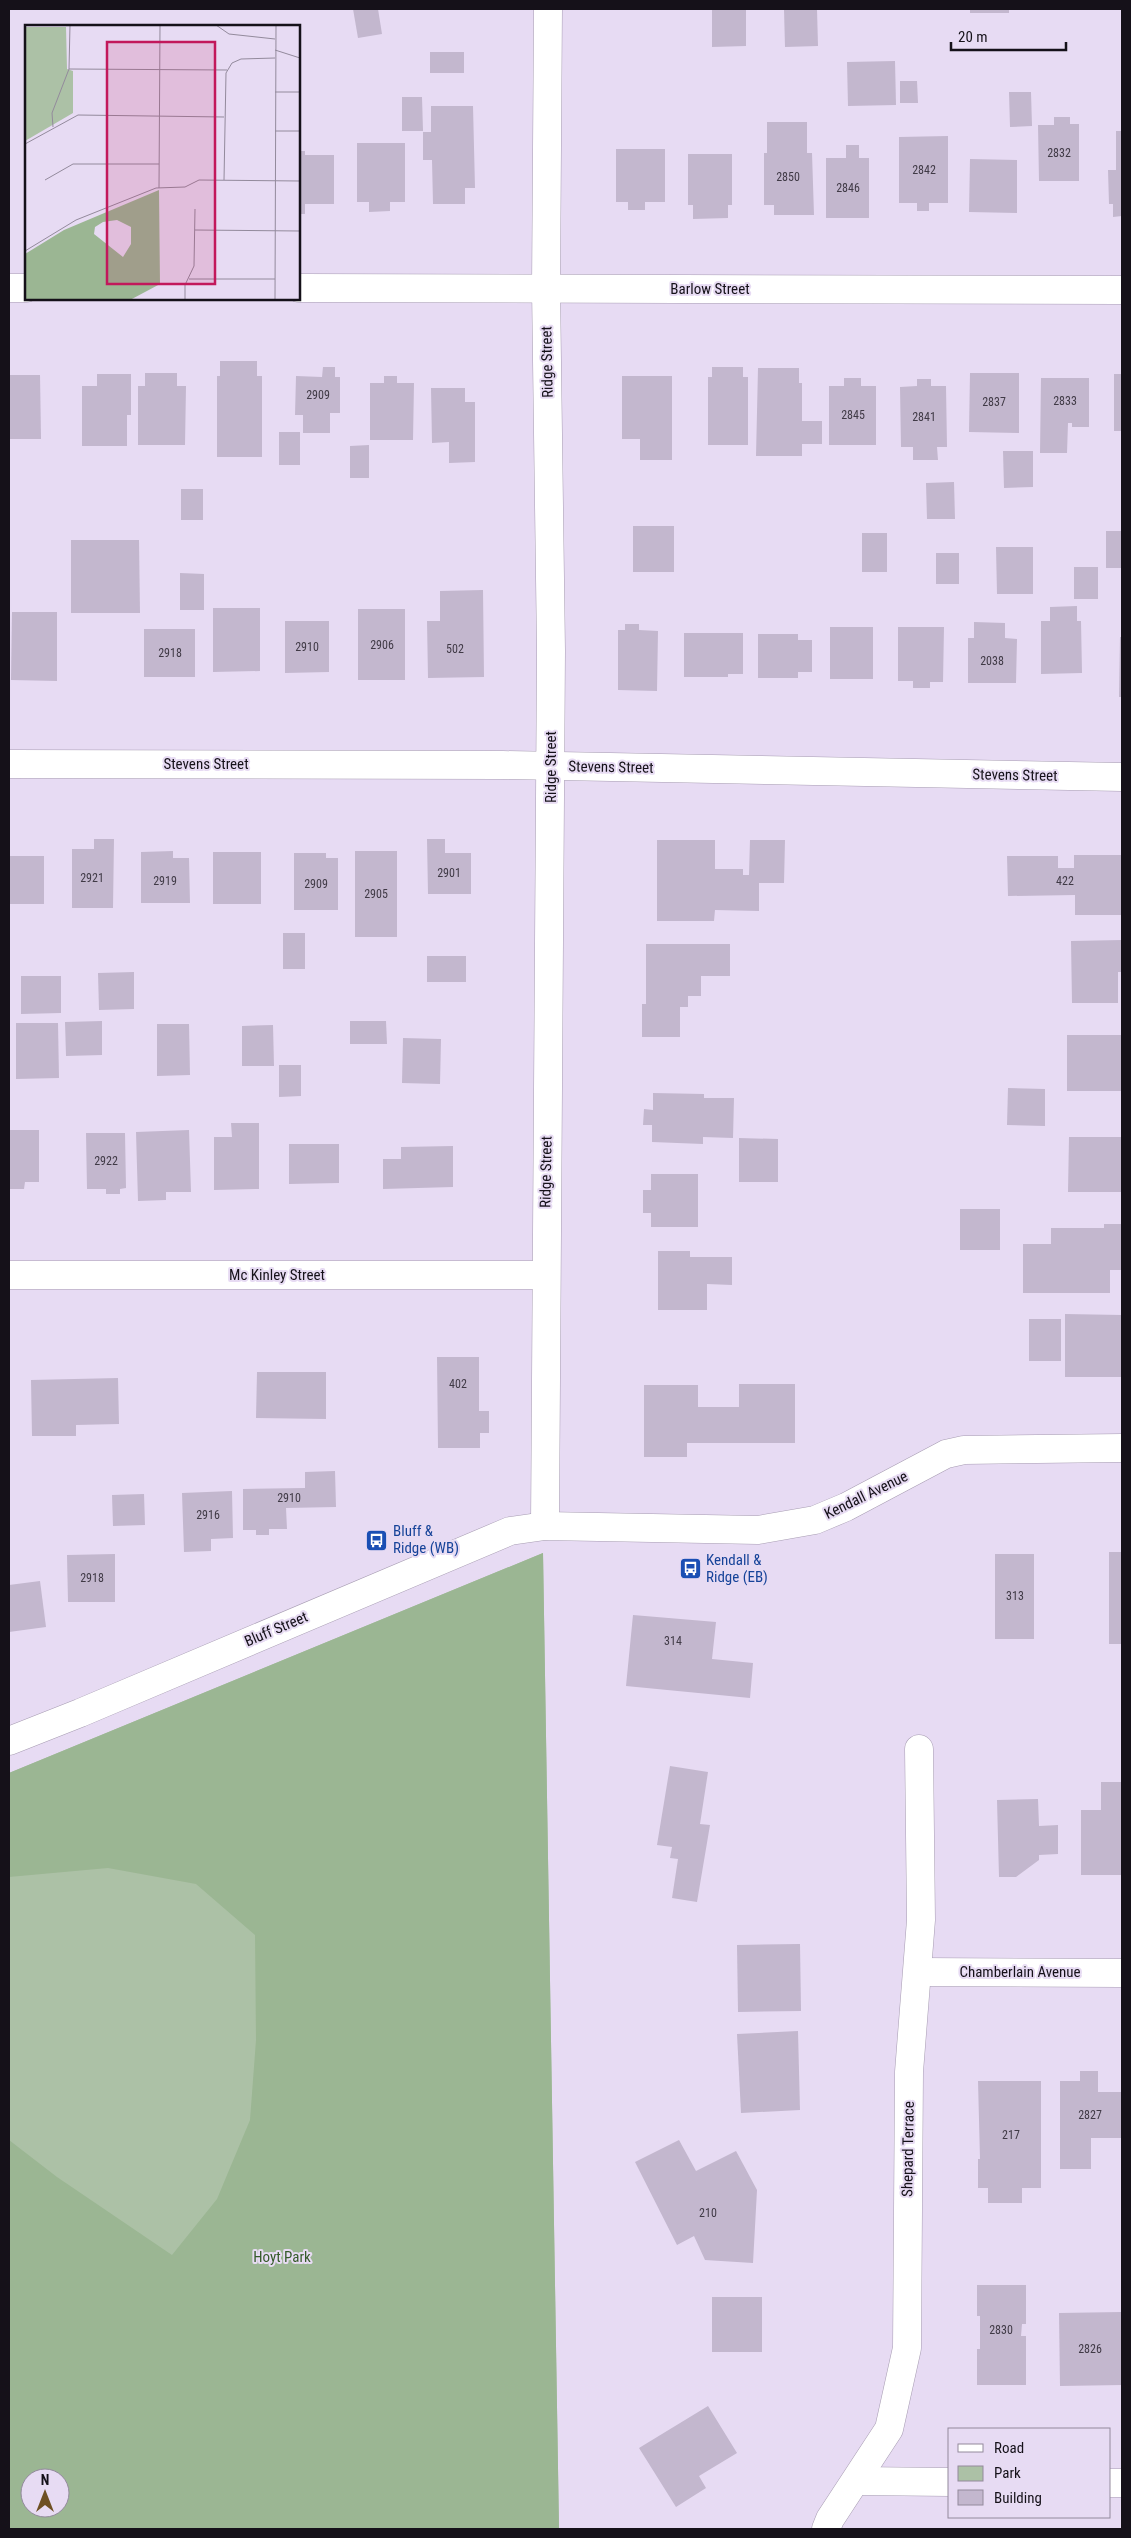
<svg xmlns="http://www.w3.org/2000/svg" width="1131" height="2538" font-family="'Roboto Condensed',sans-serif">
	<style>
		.green { fill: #acc1a6; fill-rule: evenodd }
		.forest { fill: #9bb693; fill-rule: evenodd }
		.building { fill: #c3b7ce }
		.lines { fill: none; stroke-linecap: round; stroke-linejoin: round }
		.street-casing { stroke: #a79cb2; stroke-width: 29 }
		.secondary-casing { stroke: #a79cb2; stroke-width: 29 }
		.street { stroke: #fff; stroke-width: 28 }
		.secondary { stroke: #fff; stroke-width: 28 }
		.labels { text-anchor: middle; stroke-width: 4; stroke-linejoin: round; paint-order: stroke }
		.number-label { font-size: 12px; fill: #403a46 }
		.street-label { font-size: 15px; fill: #151119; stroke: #e7dbf3 }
		.transit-label { font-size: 15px; fill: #164399; stroke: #e7dbf3; text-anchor: start }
		.park-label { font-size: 15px; fill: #355b2a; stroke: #e7dbf3 }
		.inset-road { fill: none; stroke: #938a9c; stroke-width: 1 }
		.view { fill: #c2185b; fill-opacity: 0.15; stroke: #c2185b; stroke-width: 2.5 }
		.inset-edge { fill: none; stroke: #151119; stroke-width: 2.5 }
	</style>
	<rect width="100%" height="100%" fill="#e7dbf3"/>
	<path class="green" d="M543,1553L559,2529H9V1773ZM30,2478H60V2508H30Z"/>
	<path class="forest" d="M543,1553L559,2529H9V2140L57,2177L172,2255L217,2199L250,2120L256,2040L255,1935L196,1884L108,1868L9,1877V1773ZM30,2478H60V2508H30Z"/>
	<g class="building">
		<path d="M353,9H378L382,34L358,38Z"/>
		<path d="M712,9H746V46L712,47Z"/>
		<path d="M784,9H817L818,46L785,47Z"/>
		<rect x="970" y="9" width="39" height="4"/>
		<rect x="430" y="52" width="34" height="21"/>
		<path d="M895,61L896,105L848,106L847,62Z"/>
		<path d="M900,81H917L918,103H900Z"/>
		<path d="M1009,92H1031L1032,126L1010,127Z"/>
		<path d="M402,97H422L423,131H402Z"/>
		<path d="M431,106H473L475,188H465V204H433L432,160H423V132H431Z"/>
		<path d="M1054,117H1070V124H1079V181H1039L1038,125H1054Z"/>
		<path d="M767,122H807V153H812L814,215H774V205H764V153H767Z"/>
		<path d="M1116,131H1122V216L1113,217V204H1109L1108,170H1116Z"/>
		<path d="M948,136V203H929V211H917V203H899V137Z"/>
		<path d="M357,143H405V202H390V211L369,212V202H357Z"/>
		<path d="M846,145H859V158H869V218H826V158H846Z"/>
		<path d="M616,149H665V202H645V210H628V202H616Z"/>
		<path d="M299,151H305V155H334V204H305V214H299Z"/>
		<path d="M688,154H732V205H728V218L693,219V205H688Z"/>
		<path d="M970,159L1017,160V213L969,212Z"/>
		<path d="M220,361H257V376H262V457H217V376H220Z"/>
		<path d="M323,367H335V377H340V413H330V433H303V415H295L296,376L322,377Z"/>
		<path d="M712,367H743V377H748V445H708V377H712Z"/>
		<path d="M758,368H799V383H802V421H822V444H802V456H756Z"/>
		<path d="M145,373H177V386H186L185,445H138V386H145Z"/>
		<path d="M970,373H1019V433L969,432Z"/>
		<path d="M97,374H131V415H127V446H82V386H97Z"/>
		<rect x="1114" y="374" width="8" height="57"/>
		<path d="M9,375H40L41,439H9Z"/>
		<path d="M384,376H397V383H414L413,440H370V383H384Z"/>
		<path d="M622,376H672V460H640V439H622Z"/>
		<path d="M844,378H861V386H876V445H829V386H844Z"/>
		<path d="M1041,378H1089V427H1072V423H1068L1067,453H1040Z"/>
		<path d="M917,379H931V386H946L947,447H937L938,460H913V447H901L900,387L917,386Z"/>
		<path d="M431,388H465V402H475V462L449,463V442L432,443Z"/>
		<rect x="279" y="432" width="21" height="33"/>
		<path d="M369,445V478H350V446Z"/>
		<path d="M1003,451H1033V487L1004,488Z"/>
		<path d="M954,482L955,519H927L926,483Z"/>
		<rect x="181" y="489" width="22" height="31"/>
		<rect x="633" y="526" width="41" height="46"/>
		<rect x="1106" y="531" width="16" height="37"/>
		<rect x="862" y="533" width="25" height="39"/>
		<path d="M71,540H139L140,613H71Z"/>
		<path d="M996,547H1033V594H997Z"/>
		<rect x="936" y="553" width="23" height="31"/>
		<rect x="1074" y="567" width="24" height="32"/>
		<path d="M180,573L204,574V610H180Z"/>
		<path d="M483,590L484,677L428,678L427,621H440V591Z"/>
		<path d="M1077,606V621H1081L1082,673L1041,674V621H1050V607Z"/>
		<path d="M213,608H260V671L213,672Z"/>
		<rect x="358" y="609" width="47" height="71"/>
		<path d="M12,612H57V681L11,680Z"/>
		<path d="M285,621H329V672L285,673Z"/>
		<path d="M974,622L1005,623V638L1017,639L1016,683H968V638H974Z"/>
		<path d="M625,624H639V630L658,631L657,691L618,690V630H625Z"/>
		<rect x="830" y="627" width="43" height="52"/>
		<path d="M898,627H944L943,682H930V688H913V681H898Z"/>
		<rect x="144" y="629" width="51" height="48"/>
		<path d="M684,633H743V674H728V677H684Z"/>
		<path d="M758,634H798V640H812V672H798V678H758Z"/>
		<path d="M1120,637H1122V697H1119Z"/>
		<path d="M94,839H114L113,908H72V849H94Z"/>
		<path d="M427,839H445V853H471V894H428Z"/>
		<path d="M657,840H715V869H743V875H749L750,840H785L784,883H759V911L715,910L714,921H657Z"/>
		<path d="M173,851V858H189L190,903H141V852Z"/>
		<rect x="355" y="851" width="42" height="86"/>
		<rect x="213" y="852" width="48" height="52"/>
		<path d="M294,853H326V858H338V910H294Z"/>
		<path d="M1074,855H1122V915H1075V895L1008,896L1007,856H1058V868H1074Z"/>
		<rect x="9" y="856" width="35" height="48"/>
		<rect x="283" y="933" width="22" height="36"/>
		<path d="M1122,940V972H1118V1003H1072L1071,941Z"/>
		<path d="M646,944H730V976H701V996H688V1007H680V1037H642V1004H646Z"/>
		<rect x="427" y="956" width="39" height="26"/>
		<path d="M134,972V1009L99,1010L98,973Z"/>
		<path d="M21,976H61V1013L21,1014Z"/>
		<path d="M102,1021V1055L66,1056L65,1022Z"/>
		<path d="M350,1021H386L387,1044H350Z"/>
		<path d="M16,1023H58L59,1078L16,1079Z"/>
		<path d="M157,1024H189L190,1075L157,1076Z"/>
		<path d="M273,1025L274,1066H242V1026Z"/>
		<rect x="1067" y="1035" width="55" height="56"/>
		<path d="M403,1038L441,1039L440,1084L402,1083Z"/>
		<path d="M279,1065H301V1096L279,1097Z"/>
		<path d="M1008,1088L1045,1089V1126L1007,1125Z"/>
		<path d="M653,1093L704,1094V1098H734L733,1138L703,1137V1144L652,1142V1125H643L644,1109L653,1110Z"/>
		<path d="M231,1123H259V1189L214,1190V1137H232Z"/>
		<path d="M9,1130H39V1182H25L24,1189H9Z"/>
		<path d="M189,1130L191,1192H166V1200L138,1201L136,1132Z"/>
		<path d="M86,1133H125L126,1188L120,1189V1194H106V1189H87Z"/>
		<path d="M1069,1137H1122V1192H1068Z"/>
		<path d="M739,1138L778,1139V1182H739Z"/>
		<path d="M289,1144H339V1183L289,1184Z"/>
		<path d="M453,1146V1187L383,1189V1159H401V1147Z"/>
		<path d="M651,1174H698V1227H651V1213H643V1190H651Z"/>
		<rect x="960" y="1209" width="40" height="41"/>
		<path d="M1104,1224H1121V1270H1110V1293H1023V1244H1051V1228H1104Z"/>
		<path d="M658,1251H690V1257H732V1285L707,1284V1310H658Z"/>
		<path d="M1065,1314L1122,1315V1377H1065Z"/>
		<rect x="1029" y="1319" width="32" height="42"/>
		<path d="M437,1357H479V1411H489V1433H480V1448H438Z"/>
		<path d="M257,1372H326V1419L256,1418Z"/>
		<path d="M118,1378L119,1424L76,1425V1436H32L31,1380Z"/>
		<path d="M739,1384H795V1443H687V1457H644V1385H698V1407H739Z"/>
		<path d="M335,1471L336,1507L286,1508L287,1529H269V1535H256V1530H243V1489L305,1488V1472Z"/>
		<path d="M232,1491L233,1538L211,1539V1551L184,1552L182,1493Z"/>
		<path d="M144,1494L145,1525L113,1526L112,1495Z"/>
		<rect x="1109" y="1552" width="13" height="92"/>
		<path d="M115,1554V1602H68L67,1555Z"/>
		<rect x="995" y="1554" width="39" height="85"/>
		<path d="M40,1581L46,1627L9,1632V1585Z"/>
		<path d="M633,1615L716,1622L712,1659L753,1663L750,1698L626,1686Z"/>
		<path d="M670,1766L708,1772L700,1824L710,1825L697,1902L672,1898L678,1859L670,1858L672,1847L657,1845Z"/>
		<path d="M1101,1782H1122V1875H1081V1810H1101Z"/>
		<path d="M1038,1799L1039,1826L1058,1825V1854L1039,1855V1860L1016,1877H999L997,1800Z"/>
		<path d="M800,1944L801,2011L738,2012L737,1945Z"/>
		<path d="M798,2031L800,2110L741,2113L737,2034Z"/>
		<path d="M1080,2071H1098V2092H1121V2138H1091V2169H1060V2081H1080Z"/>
		<path d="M978,2081H1041V2188H1022V2203H988V2188H978V2159H980Z"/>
		<path d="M679,2140L696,2171L736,2151L757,2190L753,2263L705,2260L694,2236L677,2245L635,2162Z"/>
		<path d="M977,2285H1026V2324H1022L1021,2336H1026V2385H977V2349H980V2316H977Z"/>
		<rect x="712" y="2297" width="50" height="55"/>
		<path d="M1121,2312L1122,2385L1060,2386L1059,2313Z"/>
		<path d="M708,2406L737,2453L699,2476L706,2488L676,2507L639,2448Z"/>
	</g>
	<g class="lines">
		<defs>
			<g id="street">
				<path d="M9,288H26"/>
				<path d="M299,288L1122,290"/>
				<path d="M9,764L503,765L1122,777"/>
				<path d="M9,1275H545"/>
				<path d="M545,1526L551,651L546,288L548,9"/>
				<path d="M918,1972L1122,1973"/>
				<path d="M856,2481L950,2482"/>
				<path d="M1110,2483H1122"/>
				<path d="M826,2529L830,2519L889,2429L907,2348L909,2072L921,1920L919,1749"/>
			</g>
			<path id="secondary" d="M9,1741L80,1713L510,1531L545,1526L758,1530L815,1520L846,1507L946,1454L964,1450L1122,1448"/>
		</defs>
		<use href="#street" class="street-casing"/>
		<use href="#secondary" class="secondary-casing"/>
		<use href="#street" class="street"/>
		<use href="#secondary" class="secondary"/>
	</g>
	<defs>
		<symbol id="bus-square" viewBox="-11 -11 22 22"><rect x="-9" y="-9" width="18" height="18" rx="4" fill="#1a4fb4" stroke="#e7dbf3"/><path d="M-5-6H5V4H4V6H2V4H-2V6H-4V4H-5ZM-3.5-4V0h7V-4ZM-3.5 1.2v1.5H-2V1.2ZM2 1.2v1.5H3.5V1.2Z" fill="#fff"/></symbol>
	</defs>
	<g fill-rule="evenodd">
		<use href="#bus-square" x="364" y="1528" width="25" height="25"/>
		<use href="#bus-square" x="678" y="1556" width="25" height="25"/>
	</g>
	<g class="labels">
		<g class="number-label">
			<text x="1059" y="157">2832</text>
			<text x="924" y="174">2842</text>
			<text x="788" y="181">2850</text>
			<text x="848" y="192">2846</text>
			<text x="318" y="399">2909</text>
			<text x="1065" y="405">2833</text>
			<text x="994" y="406">2837</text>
			<text x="853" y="419">2845</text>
			<text x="924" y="421">2841</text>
			<text x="382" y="649">2906</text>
			<text x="307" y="651">2910</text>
			<text x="455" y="653">502</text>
			<text x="170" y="657">2918</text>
			<text x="992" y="665">2038</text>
			<text x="449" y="877">2901</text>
			<text x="92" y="882">2921</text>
			<text x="165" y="885">2919</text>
			<text x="1065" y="885">422</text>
			<text x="316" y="888">2909</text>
			<text x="376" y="898">2905</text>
			<text x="106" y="1165">2922</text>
			<text x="458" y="1388">402</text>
			<text x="289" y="1502">2910</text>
			<text x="208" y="1519">2916</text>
			<text x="92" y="1582">2918</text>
			<text x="1015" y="1600">313</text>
			<text x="673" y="1645">314</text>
			<text x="1090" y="2119">2827</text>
			<text x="1011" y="2139">217</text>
			<text x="708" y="2217">210</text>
			<text x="1001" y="2334">2830</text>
			<text x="1090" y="2353">2826</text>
		</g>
		<g class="street-label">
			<text x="710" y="294">Barlow Street</text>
			<text transform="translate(547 362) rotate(-91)" y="5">Ridge Street</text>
			<text x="206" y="769">Stevens Street</text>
			<text transform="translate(551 767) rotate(-90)" y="5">Ridge Street</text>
			<text transform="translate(611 767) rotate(1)" y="5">Stevens Street</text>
			<text transform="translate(1015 775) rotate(1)" y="5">Stevens Street</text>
			<text transform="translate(546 1172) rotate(-89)" y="5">Ridge Street</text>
			<text x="277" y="1280">Mc Kinley Street</text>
			<text transform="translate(866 1495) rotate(-26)" y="5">Kendall Avenue</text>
			<text transform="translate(276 1629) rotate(-23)" y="5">Bluff Street</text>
			<text x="1020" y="1977">Chamberlain Avenue</text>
			<text transform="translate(908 2149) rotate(-89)" y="5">Shepard Terrace</text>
		</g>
		<g class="transit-label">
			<text x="393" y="1536">Bluff &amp;<tspan x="393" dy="17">Ridge (WB)</tspan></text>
			<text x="706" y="1565">Kendall &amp;<tspan x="706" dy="17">Ridge (EB)</tspan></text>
		</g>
		<g class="park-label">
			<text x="282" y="2262">Hoyt Park</text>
		</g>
	</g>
	<g transform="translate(25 25)">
		<rect width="275" height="275" fill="#e7dbf3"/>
		<path d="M0,2H41L42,44L48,46V88L0,116Z" fill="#acc1a6"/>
		<path d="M134,165L135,259L105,275H0V229L39,205ZM92,195L106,202V219L98,232L69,209L70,202L78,197Z" fill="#9bb693" fill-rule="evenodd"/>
		<path class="inset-road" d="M146,0H171M191,0L204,9L250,14M250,25L275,33M44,44L202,45M250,67H275M28,102L27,88L44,44L45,0M250,106H275M0,119L53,90L199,92M20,155L48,139H134M199,155L201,48L207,38L216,34L250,33M134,163L135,0M170,205L275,206M0,226L51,195L131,163L160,162L174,155L275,156M164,254H250M160,275V260L169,241L170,184M250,275L251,0"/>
		<path class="view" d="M82,17H190V259H82Z"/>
		<rect width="275" height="275" class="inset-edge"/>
	</g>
	<rect width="1131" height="2538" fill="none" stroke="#151119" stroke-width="20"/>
	<rect x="948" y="2428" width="162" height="90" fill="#e7dbf3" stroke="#938a9c"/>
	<rect x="958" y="2444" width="25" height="8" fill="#ffffff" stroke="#938a9c"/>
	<text x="994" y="2453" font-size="15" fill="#151119">Road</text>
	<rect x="958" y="2466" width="25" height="15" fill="#acc1a6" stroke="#938a9c"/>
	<text x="994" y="2478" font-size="15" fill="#151119">Park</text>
	<rect x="958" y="2490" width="25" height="15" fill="#c3b7ce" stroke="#938a9c"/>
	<text x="994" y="2503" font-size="15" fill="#151119">Building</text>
	<g transform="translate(45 2493)"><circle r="24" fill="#e7dbf3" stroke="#938a9c"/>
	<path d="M0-4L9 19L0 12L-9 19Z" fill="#6e5024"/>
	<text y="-8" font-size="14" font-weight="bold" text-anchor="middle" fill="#151119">N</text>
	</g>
	<path d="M951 42v8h115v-8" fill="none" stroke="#151119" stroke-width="2.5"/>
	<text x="958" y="42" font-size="15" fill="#151119" stroke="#e7dbf3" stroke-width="4" paint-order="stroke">20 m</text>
</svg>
